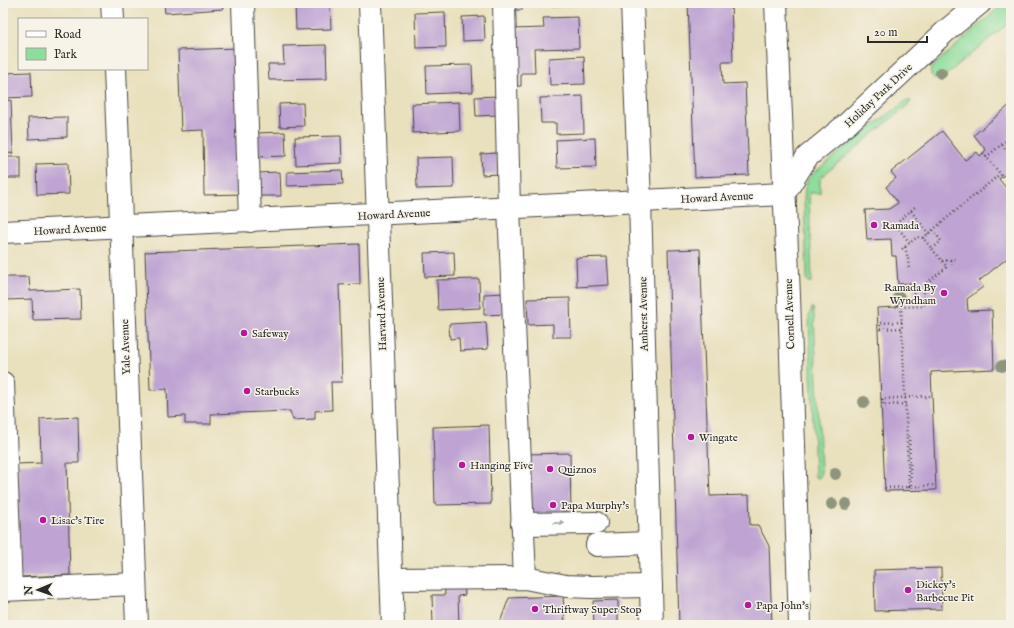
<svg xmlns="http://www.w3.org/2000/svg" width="1014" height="628" font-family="'IM FELL English',serif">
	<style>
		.green { fill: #8ddd9c; stroke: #5c8464 }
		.building { fill: #bfa4d3 }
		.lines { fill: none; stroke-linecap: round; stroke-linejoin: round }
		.minor-casing { stroke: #484641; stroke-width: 24 }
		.path { stroke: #484641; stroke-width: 2.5; stroke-dasharray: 1 3; stroke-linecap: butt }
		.minor { stroke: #fff; stroke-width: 22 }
		.tree { fill: #8e957c }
		.oneway { fill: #a0a0a0 }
		.poi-dot { fill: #b5179e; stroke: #f7f3e8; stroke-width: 1.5 }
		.labels { text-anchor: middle; stroke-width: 3; stroke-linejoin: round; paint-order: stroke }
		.street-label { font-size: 11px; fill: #2b2b2b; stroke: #f7f3e8 }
		.poi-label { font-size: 11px; fill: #2b2b2b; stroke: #f7f3e8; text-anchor: start }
	</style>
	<rect width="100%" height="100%" fill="#f7f3e8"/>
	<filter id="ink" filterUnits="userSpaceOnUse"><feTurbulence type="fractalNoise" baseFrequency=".025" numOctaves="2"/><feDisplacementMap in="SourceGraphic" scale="8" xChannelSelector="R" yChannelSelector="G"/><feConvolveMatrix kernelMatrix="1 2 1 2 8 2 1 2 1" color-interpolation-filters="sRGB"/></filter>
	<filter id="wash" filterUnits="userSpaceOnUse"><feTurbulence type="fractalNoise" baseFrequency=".012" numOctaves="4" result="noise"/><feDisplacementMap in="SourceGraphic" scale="16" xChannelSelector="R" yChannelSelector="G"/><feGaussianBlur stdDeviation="0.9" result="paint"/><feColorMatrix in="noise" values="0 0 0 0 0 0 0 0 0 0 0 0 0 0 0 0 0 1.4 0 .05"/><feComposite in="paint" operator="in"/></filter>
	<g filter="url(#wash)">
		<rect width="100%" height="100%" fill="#e9e0bd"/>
		<g class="green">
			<path d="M1004,3H1011V21L941,79C933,80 929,75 931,68Z"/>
			<path d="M906,101H911L909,104L820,178V193H809L812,282H809L807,280V271L804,200L805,188L808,179L814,173L845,147Z"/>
			<path d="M812,308H813L814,317L821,470L820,477L818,478L815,477V473L809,316Z"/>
		</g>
		<g id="blocks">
			<g class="building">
				<path d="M164,3H222L223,9L165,13Z"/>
				<path d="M295,3H330L331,29L296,30Z"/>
				<rect x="511" y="3" width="11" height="7"/>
				<path d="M549,3H580V5L549,6Z"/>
				<path d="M688,3H731L733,62H722L723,84L745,83L749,175L695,177Z"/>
				<path d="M445,12L446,47L416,48L415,13Z"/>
				<path d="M484,16L485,40L463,41L462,17Z"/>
				<path d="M578,17L579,48L534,49L535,73H521V86H514L512,29L544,28L543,18Z"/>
				<path d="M326,45L327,79L269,80L268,64H284L283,46Z"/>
				<path d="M238,48L243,194L204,195L203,130L181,131L178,50Z"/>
				<path d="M584,56L585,84L550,85L549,58Z"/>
				<path d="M472,65L473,92L427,94L426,66Z"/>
				<path d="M31,72L32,97L3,98V73Z"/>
				<path d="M498,96L499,115L476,116L475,97Z"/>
				<path d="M583,96L584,133L556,134V123H541L540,98Z"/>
				<path d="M11,100L13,153L3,154V101Z"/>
				<path d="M459,102L460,131L413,133L412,104Z"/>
				<path d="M303,103L304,126L280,127L279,104Z"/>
				<path d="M1011,104V170L999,179L1011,194V255L979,281L983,287L967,299L968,311L992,310L994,369L931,372L936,490L885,491L877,308L897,307V302L914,301L913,283L898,284L896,256H892L891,239L867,240L865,210L889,209L898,203L886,187L896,178L891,172L942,131L965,160L977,152L980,156L986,150L974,135Z"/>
				<path d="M67,117V137L29,139L28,118Z"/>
				<path d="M285,132L286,156L257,157L256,133Z"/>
				<path d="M341,136L342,163L296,165L295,137Z"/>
				<path d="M595,138L596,167L557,168L556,140Z"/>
				<path d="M497,153L498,174L482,175L481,154Z"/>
				<rect x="3" y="157" width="18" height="21"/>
				<path d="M453,157L454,188L417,189L416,158Z"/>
				<path d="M68,163L69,194L37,195L36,164Z"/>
				<path d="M342,170L343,184L287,186V172Z"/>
				<path d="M280,172L281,196H258L257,173Z"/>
				<path d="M359,244L360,284L339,285L342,382H331L332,410L315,411V419L293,420L290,411L211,414V424H185V416L168,417L167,389L150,390L145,252Z"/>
				<path d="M700,249L710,496L749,495L750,525H758L769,546L772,625H679L668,250Z"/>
				<path d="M454,252L455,276L425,277L424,253Z"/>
				<path d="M607,257L609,285L577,287L576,258Z"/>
				<path d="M5,277H29L30,291L80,289L81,319L33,320L32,299L6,300Z"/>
				<path d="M479,279L480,308L438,310L437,280Z"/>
				<path d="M506,293L507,314L484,315V294Z"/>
				<path d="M570,298L571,337H553V324L528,325L527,299Z"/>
				<path d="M486,322L488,349L460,351L459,338L450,339L449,324Z"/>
				<path d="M78,417L79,463H67L70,575L20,577L17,464L41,463L40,419Z"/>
				<path d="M489,425L491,504L435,505L433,427Z"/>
				<path d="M570,453L571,517L528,518L526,454Z"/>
				<path d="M941,568L942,609L875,611L874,570Z"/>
				<path d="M464,582L465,595L458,596L459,625H433L432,595H445L444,583Z"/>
				<path d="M563,596L565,625H499L509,598Z"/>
				<path d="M618,600V625H594L593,601Z"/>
			</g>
		</g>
	</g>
	<g filter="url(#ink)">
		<use href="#blocks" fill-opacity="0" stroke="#484641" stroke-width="1"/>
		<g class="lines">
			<defs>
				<g id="minor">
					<path d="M112,3L113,19"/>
					<path d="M243,3L250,221"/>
					<path d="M370,3L393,625"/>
					<path d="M504,3L509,208L525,578"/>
					<path d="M632,3L640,201L652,625"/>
					<path d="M776,3L789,296L800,625"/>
					<path d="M115,69L137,625"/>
					<path d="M3,232L784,194L807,157L847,124L947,30L980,3"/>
					<path d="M3,383L11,589"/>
					<path d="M522,524L596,523"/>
					<path d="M597,545L649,543"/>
					<path d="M392,579L525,578L566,586L591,587L651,586"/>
					<path d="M3,590L135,584"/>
				</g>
			</defs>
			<use href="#minor" class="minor-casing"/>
			<g class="path">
				<path d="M1010,144L1011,145"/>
				<path d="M1002,145L1011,156"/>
				<path d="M983,153L1003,177"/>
				<path d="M986,157L1011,137"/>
				<path d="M911,211L929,234"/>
				<path d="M891,229H899L910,243"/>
				<path d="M899,229V221L916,206"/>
				<path d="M923,238L1000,174"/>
				<path d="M905,247L908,259L909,269"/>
				<path d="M902,249L917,237L923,238L932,249L941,241L933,230"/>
				<path d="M932,249L947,267L924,285V306L901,307L909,487L936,485"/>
				<path d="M950,260L954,266"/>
				<path d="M942,261L956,259"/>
				<path d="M897,305H901V307"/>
				<path d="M902,322L880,323V329L903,328"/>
				<path d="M881,399L932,396"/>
				<path d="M883,399V405L906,404"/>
				<path d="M885,488L911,487L909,434"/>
			</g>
			<use href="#minor" class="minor"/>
		</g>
		<g class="tree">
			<circle cx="941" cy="73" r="6"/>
			<circle cx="899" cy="297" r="6"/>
			<circle cx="1002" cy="366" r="6"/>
			<circle cx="864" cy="402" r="6"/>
			<circle cx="835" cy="474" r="6"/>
			<circle cx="832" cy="504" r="6"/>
			<circle cx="846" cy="504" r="6"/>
		</g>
		<defs><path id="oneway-solid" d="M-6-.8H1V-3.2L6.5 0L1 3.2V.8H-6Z"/></defs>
		<use class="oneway" href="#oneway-solid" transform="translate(559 523) rotate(-1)"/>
	</g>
	<g class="poi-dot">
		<circle cx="874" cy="225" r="4"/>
		<circle cx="944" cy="293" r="4"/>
		<circle cx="244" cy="333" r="4"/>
		<circle cx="247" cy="391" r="4"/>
		<circle cx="691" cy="437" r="4"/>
		<circle cx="462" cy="465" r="4"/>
		<circle cx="550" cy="469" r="4"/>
		<circle cx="553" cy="505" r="4"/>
		<circle cx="43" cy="520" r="4"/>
		<circle cx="908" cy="590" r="4"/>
		<circle cx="748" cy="605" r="4"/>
		<circle cx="535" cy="609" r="4"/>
	</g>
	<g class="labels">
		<g class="street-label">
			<text transform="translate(878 95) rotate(-43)" y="4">Holiday Park Drive</text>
			<text transform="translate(717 197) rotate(-3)" y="4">Howard Avenue</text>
			<text transform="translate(394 214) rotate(-3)" y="4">Howard Avenue</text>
			<text transform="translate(70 229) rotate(-3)" y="4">Howard Avenue</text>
			<text transform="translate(381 314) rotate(-92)" y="4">Harvard Avenue</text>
			<text transform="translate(643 314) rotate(-91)" y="4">Amherst Avenue</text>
			<text transform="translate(789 314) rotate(-92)" y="4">Cornell Avenue</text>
			<text transform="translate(125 347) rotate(-92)" y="4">Yale Avenue</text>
		</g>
		<g class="poi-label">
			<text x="882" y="229">Ramada</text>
			<text x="936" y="291" text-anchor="end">Ramada By<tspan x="936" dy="13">Wyndham</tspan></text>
			<text x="252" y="337">Safeway</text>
			<text x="255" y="395">Starbucks</text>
			<text x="699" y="441">Wingate</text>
			<text x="470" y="469">Hanging Five</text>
			<text x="558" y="473">Quiznos</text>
			<text x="561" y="509">Papa Murphy's</text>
			<text x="51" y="524">Lisac's Tire</text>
			<text x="916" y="588">Dickey's<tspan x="916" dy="13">Barbecue Pit</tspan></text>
			<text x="756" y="609">Papa John's</text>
			<text x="543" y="613">Thriftway Super Stop</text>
		</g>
	</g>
	<rect width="1014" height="628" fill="none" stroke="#f7f3e8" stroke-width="16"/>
	<rect x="18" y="18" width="130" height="52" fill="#f7f3e8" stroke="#a5a39c"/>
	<rect x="26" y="31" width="20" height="6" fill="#ffffff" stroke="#a5a39c"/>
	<text x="54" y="38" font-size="12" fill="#2b2b2b">Road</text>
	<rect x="26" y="48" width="20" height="12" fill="#8ddd9c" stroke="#a5a39c"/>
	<text x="54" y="58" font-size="12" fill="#2b2b2b">Park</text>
	<g transform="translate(38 590) rotate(268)" stroke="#f7f3e8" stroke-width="3" paint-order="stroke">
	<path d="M0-3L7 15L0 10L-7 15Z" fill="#2b2b2b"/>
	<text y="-6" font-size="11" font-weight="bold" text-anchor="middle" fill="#2b2b2b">N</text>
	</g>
	<path d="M868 36v6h59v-6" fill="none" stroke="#2b2b2b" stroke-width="2"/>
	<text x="874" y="36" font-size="12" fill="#2b2b2b" stroke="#f7f3e8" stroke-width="3" paint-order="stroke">20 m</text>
</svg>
